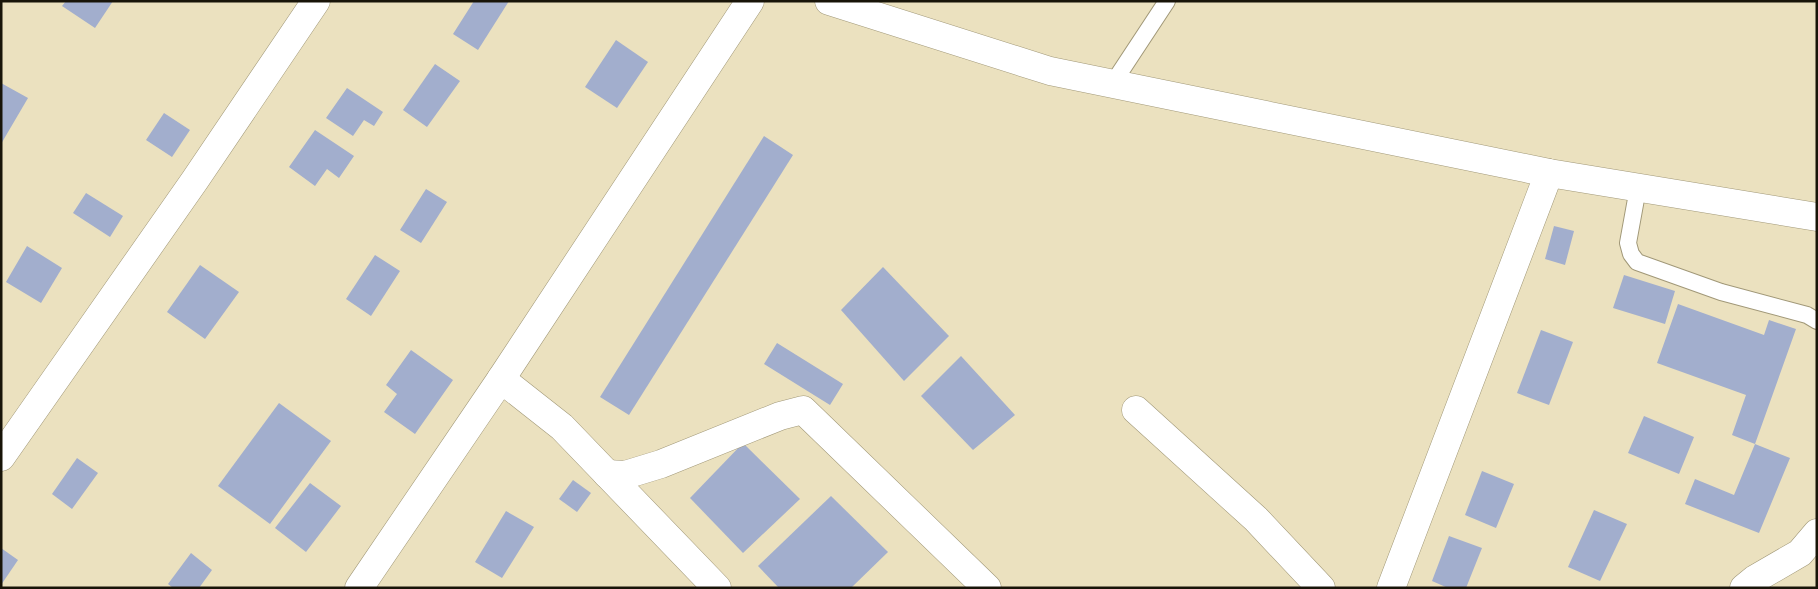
<svg xmlns="http://www.w3.org/2000/svg" width="1818" height="589" font-family="'Noto Sans',sans-serif">
	<style>
		.building { fill: #a2aecd }
		.lines { fill: none; stroke-linecap: round; stroke-linejoin: round }
		.lane-casing { stroke: #a19878; stroke-width: 18 }
		.street-casing { stroke: #a19878; stroke-width: 29 }
		.secondary-casing { stroke: #a19878; stroke-width: 29 }
		.lane { stroke: #fff; stroke-width: 16 }
		.street { stroke: #fff; stroke-width: 28 }
		.secondary { stroke: #fff; stroke-width: 28 }
	</style>
	<rect width="100%" height="100%" fill="#ebe1bf"/>
	<g class="building">
		<path d="M66,1H113L95,28L62,6Z"/>
		<path d="M474,1H509L478,50L453,34Z"/>
		<path d="M616,40L648,62L617,108L585,87Z"/>
		<path d="M435,64L460,81L427,127L403,110Z"/>
		<path d="M1,83L28,98L1,144Z"/>
		<path d="M347,88L383,112L374,126L364,120L353,136L326,118Z"/>
		<path d="M164,113L190,130L172,157L146,140Z"/>
		<path d="M315,130L354,156L339,178L327,169L315,186L289,167Z"/>
		<path d="M764,136L793,155L629,415L600,397Z"/>
		<path d="M426,189L447,202L421,243L400,230Z"/>
		<path d="M86,193L123,216L110,237L73,213Z"/>
		<path d="M1554,226L1574,231L1565,265L1545,259Z"/>
		<path d="M27,246L62,268L41,303L6,282Z"/>
		<path d="M375,255L400,271L371,316L346,299Z"/>
		<path d="M200,265L239,292L205,339L167,312Z"/>
		<path d="M883,267L949,336L904,381L841,310Z"/>
		<path d="M1624,275L1675,291L1665,324L1613,308Z"/>
		<path d="M1678,304L1764,335L1769,320L1796,329L1755,444L1732,435L1746,395L1657,363Z"/>
		<path d="M1541,330L1573,342L1549,405L1517,393Z"/>
		<path d="M777,343L843,384L830,405L764,364Z"/>
		<path d="M411,350L453,380L415,434L384,412L397,394L386,385Z"/>
		<path d="M961,356L1015,415L973,450L921,396Z"/>
		<path d="M279,403L331,441L270,524L218,486Z"/>
		<path d="M1644,416L1694,437L1679,474L1628,453Z"/>
		<path d="M743,443L800,499L743,553L690,498Z"/>
		<path d="M1755,444L1790,458L1759,533L1685,504L1695,479L1734,495Z"/>
		<path d="M77,458L98,473L72,509L52,494Z"/>
		<path d="M1482,471L1514,484L1496,528L1465,515Z"/>
		<path d="M573,480L591,493L577,512L559,499Z"/>
		<path d="M310,483L341,506L306,552L275,528Z"/>
		<path d="M831,496L888,552L851,588H779L758,566Z"/>
		<path d="M1594,510L1627,524L1600,581L1568,567Z"/>
		<path d="M506,511L534,527L502,578L475,562Z"/>
		<path d="M1449,536L1482,548L1466,588H1448L1432,581Z"/>
		<path d="M1,548L18,560L1,585Z"/>
		<path d="M191,553L212,570L199,588H173L168,584Z"/>
	</g>
	<g class="lines">
		<defs>
			<g id="lane">
				<path d="M1113,83L1167,1"/>
				<path d="M1638,188L1628,243L1631,254L1637,262L1721,292L1807,315L1817,321"/>
			</g>
			<g id="street">
				<path d="M501,379L562,427L717,588"/>
				<path d="M1136,410L1256,519L1321,588"/>
				<path d="M1,457L195,180L316,1"/>
				<path d="M607,474L625,475L661,464L780,416L803,410L987,588"/>
				<path d="M1391,588L1549,173"/>
				<path d="M1744,588L1755,579L1800,553L1817,533"/>
			</g>
			<g id="secondary">
				<path d="M829,1L1050,71L1549,173L1817,217"/>
				<path d="M359,588L501,379L750,1"/>
			</g>
		</defs>
		<use href="#lane" class="lane-casing"/>
		<use href="#street" class="street-casing"/>
		<use href="#secondary" class="secondary-casing"/>
		<use href="#lane" class="lane"/>
		<use href="#street" class="street"/>
		<use href="#secondary" class="secondary"/>
	</g>
	<rect width="1818" height="589" fill="none" stroke="#181408" stroke-width="5"/>
</svg>
